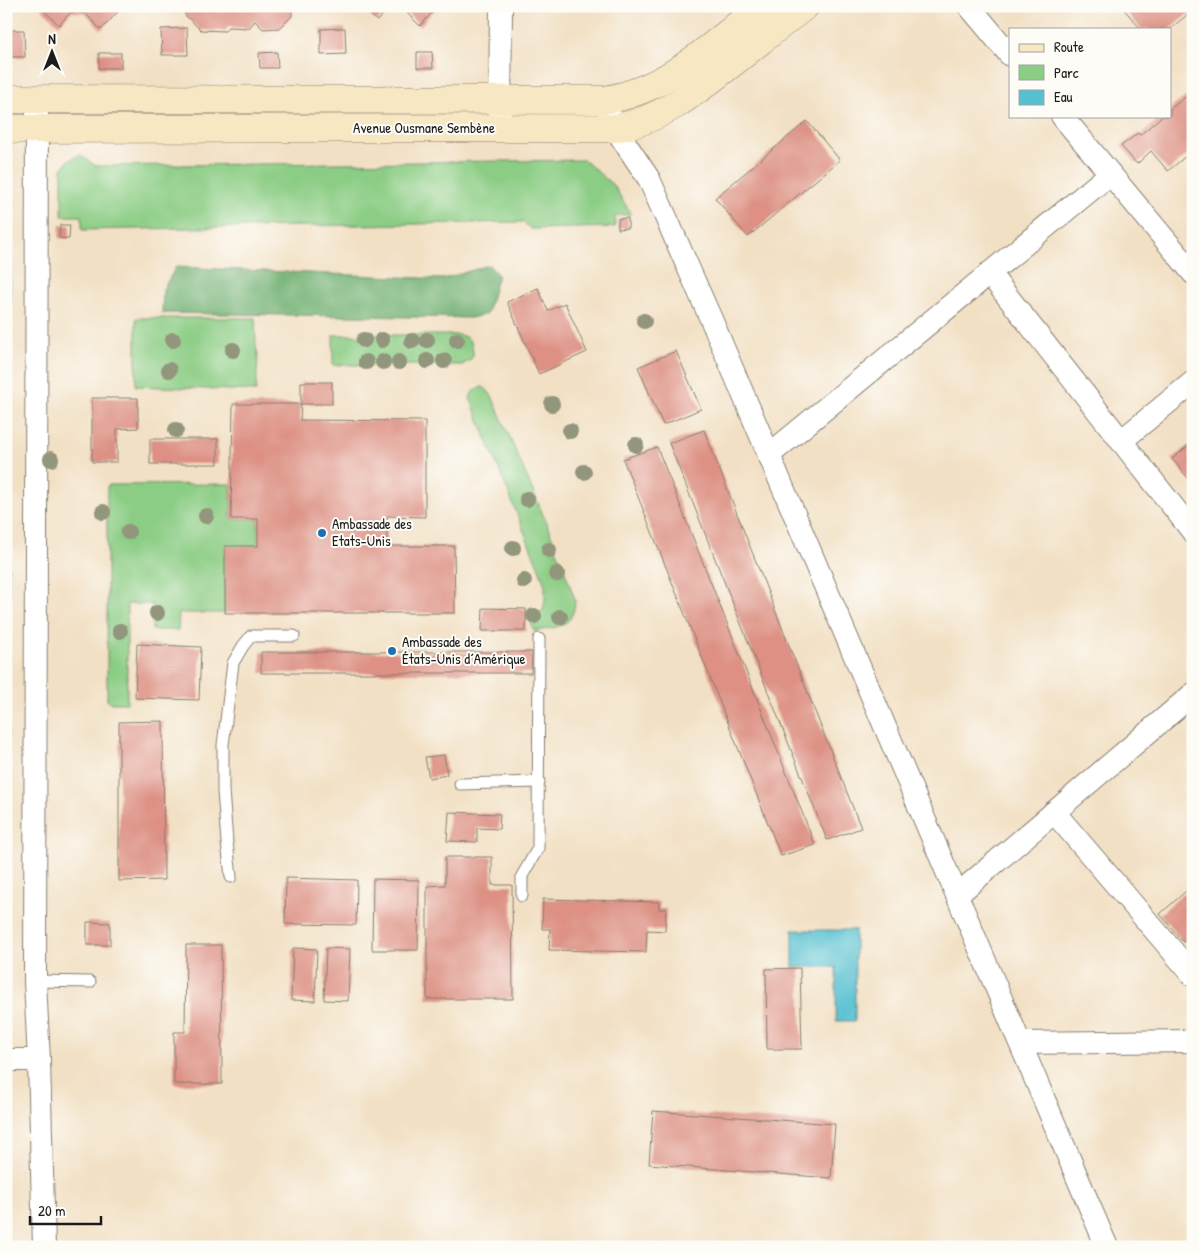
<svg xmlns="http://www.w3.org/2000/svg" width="1199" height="1253" font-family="'Patrick Hand',sans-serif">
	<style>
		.green { fill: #8ccd85; stroke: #547450 }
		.forest { fill: #71b072; stroke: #466647 }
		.water { fill: #56c1d1; stroke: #396e76 }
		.building { fill: #dd9083 }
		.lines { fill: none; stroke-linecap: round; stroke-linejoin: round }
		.lane-casing { stroke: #877e70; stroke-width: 13 }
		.street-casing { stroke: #877e70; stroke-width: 24 }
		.secondary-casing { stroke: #877e70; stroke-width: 29 }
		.lane { stroke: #fff; stroke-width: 11 }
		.street { stroke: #fff; stroke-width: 22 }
		.secondary { stroke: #f8e7c3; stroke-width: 28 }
		.tree { fill: #92967c }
		.poi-dot { fill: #1f6fb2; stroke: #fdfcf7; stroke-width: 2 }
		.labels { text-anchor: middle; stroke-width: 4; stroke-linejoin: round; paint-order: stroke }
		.street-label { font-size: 15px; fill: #1c1c1c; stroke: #fdfcf7 }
		.poi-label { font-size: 15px; fill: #1c1c1c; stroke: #fdfcf7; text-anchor: start }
	</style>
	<rect width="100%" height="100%" fill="#fdfcf7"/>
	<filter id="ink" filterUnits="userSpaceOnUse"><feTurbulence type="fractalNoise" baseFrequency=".02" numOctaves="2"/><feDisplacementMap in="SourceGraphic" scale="10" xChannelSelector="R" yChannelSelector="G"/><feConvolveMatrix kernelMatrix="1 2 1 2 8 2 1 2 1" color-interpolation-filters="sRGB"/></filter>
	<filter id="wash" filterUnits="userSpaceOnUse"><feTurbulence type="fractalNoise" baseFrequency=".0096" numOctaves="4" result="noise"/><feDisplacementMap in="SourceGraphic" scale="20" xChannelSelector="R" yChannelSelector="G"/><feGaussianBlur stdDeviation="1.12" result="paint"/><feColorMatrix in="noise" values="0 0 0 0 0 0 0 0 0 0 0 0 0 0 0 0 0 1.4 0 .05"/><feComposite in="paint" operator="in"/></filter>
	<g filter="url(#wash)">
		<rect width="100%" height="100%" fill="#f2e0c4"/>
		<g class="green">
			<path d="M80,155L96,166L584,160L614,186L631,214L615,216V227L531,229L523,222L82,230V216H62V169L69,160Z"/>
			<path d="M11,245L8,824H6V246Z"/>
			<path d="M136,318H255L256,346L258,355L256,391L136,386Z"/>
			<path d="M333,335H459C471,337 473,344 473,356L469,361L462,365H333Z"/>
			<path d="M483,387L487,390L492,396L547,524L575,599C575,627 556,628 534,631C527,621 535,616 543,610L545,600V586L540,571L470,398C472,391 476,388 483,387Z"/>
			<path d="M231,484V519H258V546L225,547V613H179L178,630H152V604H127V703H111L107,700V486L110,485Z"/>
		</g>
		<path class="forest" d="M489,265L498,275L487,314L471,318L162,313L163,289L176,267L443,279Z"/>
		<path class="water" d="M793,930H855V1021H836V967H793Z"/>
		<g id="blocks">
			<g class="building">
				<path d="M39,6H123L101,30L85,13L71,12L59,25Z"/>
				<path d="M185,6H292V16L280,28L263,29L255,21L249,28L228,27L225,31L201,30L185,15Z"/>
				<path d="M360,6H438L420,26L404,10L389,8L377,21Z"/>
				<path d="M1123,6H1193V10L1170,29H1141L1122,7Z"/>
				<path d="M187,28L188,55H162L161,29Z"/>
				<path d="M345,28L346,54L321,55V29Z"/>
				<path d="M6,30H24L25,57H6Z"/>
				<path d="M277,52L278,68H260L259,53Z"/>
				<path d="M417,52H432L433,68H417Z"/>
				<rect x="99" y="53" width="22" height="15"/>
				<path d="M1193,91V150L1168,171L1151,151L1137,164L1121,146L1138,133L1140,135L1162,116H1170V109Z"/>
				<path d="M807,121L840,160L748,237L715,198Z"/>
				<path d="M628,218V228L618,229V219Z"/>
				<path d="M60,225H70L69,239L59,238Z"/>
				<path d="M538,288L548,311L565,303L587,352L539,374L507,302Z"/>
				<path d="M676,351L701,409L663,425L638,367Z"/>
				<rect x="301" y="382" width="31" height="22"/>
				<path d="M92,398H138V428L117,429V462H92Z"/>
				<path d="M233,404H301L300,420L425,421V517L387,516V546H454L455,613H225V546H258V519H231Z"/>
				<path d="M704,430L861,828L827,840L669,443Z"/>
				<rect x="150" y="439" width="68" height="25"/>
				<path d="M1189,445L1193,449V484L1172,459Z"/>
				<path d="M657,447L815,845L781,856L623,459Z"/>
				<path d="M483,608L526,609V631H482Z"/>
				<path d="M137,644L201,647L199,700L135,698Z"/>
				<path d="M261,652H532L531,673H261Z"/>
				<path d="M163,721L164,880L119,881V722Z"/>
				<path d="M444,755L447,775L429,778L425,757Z"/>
				<path d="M449,812L500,814L499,829L477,828V842L447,841Z"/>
				<path d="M445,857H492V885H512L513,999H427V886L445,885Z"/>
				<path d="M286,878L357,880L356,925L285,924Z"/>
				<path d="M373,879L419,880L418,950H372Z"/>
				<path d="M1193,885V934L1183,942L1160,914Z"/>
				<path d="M543,899L659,902V909H666L665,931L647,930L646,952L549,950L550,929H542Z"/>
				<path d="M87,922L110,923V945H87Z"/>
				<path d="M186,945H221L222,1084H174V1032H185Z"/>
				<path d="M293,948L317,949L315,1001L291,1000Z"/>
				<path d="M326,948L350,949L348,1001L324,1000Z"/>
				<path d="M800,968L802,1049H767L766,969Z"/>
				<path d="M653,1111L835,1124L831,1178L649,1164Z"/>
			</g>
		</g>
	</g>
	<g filter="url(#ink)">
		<use href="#blocks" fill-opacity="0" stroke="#877e70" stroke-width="1"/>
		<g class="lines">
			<defs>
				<g id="lane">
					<path d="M460,784L539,782"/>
					<path d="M231,877L227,842L223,791V745L233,663L243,646L251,636H294"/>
					<path d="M522,896V876L538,848L539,639"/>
					<path d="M35,981L90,982"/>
				</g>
				<g id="street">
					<path d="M969,6L1010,55"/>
					<path d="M37,100L35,981L39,1060"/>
					<path d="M604,100L615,128L649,179L711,319L1107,1247"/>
					<path d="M1062,116L1193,273"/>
					<path d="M500,117L501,6"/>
					<path d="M989,273L1193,532"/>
					<path d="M1121,441L1193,382"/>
					<path d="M769,455L1110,174"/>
					<path d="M1054,812L1193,975"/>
					<path d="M957,895L1193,694"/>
					<path d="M1021,1043L1193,1041"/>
					<path d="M6,1060H39L44,1247"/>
				</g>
				<g id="secondary">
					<path d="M6,99L604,100C666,91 714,44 761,6"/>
					<path d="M6,129L615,128C662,121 699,89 735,61C758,43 781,24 805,6"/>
				</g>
			</defs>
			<use href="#lane" class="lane-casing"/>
			<use href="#street" class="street-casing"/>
			<use href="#secondary" class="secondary-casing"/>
			<use href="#lane" class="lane"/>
			<use href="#street" class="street"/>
			<use href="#secondary" class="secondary"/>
		</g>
		<g class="tree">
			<circle cx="644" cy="321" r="8"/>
			<circle cx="173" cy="340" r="8"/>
			<circle cx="364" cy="340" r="8"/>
			<circle cx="382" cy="340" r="8"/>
			<circle cx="427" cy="340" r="8"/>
			<circle cx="457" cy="340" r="8"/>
			<circle cx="412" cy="341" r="8"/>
			<circle cx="233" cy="350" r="8"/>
			<circle cx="427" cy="361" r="8"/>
			<circle cx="444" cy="361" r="8"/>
			<circle cx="366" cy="362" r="8"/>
			<circle cx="383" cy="362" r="8"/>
			<circle cx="399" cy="362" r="8"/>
			<circle cx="169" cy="370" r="8"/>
			<circle cx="552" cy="404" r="8"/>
			<circle cx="176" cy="430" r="8"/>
			<circle cx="570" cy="431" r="8"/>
			<circle cx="636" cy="445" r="8"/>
			<circle cx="51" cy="459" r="8"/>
			<circle cx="584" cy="472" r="8"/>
			<circle cx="527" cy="499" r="8"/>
			<circle cx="103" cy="512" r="8"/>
			<circle cx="206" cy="516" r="8"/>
			<circle cx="128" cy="532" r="8"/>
			<circle cx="513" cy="548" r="8"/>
			<circle cx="549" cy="550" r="8"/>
			<circle cx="557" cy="574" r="8"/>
			<circle cx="524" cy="581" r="8"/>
			<circle cx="157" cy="613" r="8"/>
			<circle cx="534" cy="616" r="8"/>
			<circle cx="560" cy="617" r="8"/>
			<circle cx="120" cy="631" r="8"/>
		</g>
	</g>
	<g class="poi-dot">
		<circle cx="322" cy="533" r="5"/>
		<circle cx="392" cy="651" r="5"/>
	</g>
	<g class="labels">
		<g class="street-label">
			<text x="424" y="133">Avenue Ousmane Sembène</text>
		</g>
		<g class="poi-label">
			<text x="332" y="529">Ambassade des<tspan x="332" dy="17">Etats-Unis</tspan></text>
			<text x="402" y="647">Ambassade des<tspan x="402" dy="17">États-Unis d´Amérique</tspan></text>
		</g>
	</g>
	<rect width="1199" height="1253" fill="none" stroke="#fdfcf7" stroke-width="25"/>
	<rect x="1009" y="28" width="162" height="90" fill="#fdfcf7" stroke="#a3a29f"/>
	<rect x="1019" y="44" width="25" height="8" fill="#f8e7c3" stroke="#a3a29f"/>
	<text x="1054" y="52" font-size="15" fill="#1c1c1c">Route</text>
	<rect x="1019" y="65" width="25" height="15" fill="#8ccd85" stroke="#a3a29f"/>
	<text x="1054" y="78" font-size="15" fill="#1c1c1c">Parc</text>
	<rect x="1019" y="90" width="25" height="15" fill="#56c1d1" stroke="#a3a29f"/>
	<text x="1054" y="102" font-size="15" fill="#1c1c1c">Eau</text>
	<g transform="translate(52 52)" stroke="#fdfcf7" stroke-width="4" paint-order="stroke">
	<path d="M0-4L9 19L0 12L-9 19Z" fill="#1c1c1c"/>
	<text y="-8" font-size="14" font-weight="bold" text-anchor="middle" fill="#1c1c1c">N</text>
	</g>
	<path d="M30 1216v8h71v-8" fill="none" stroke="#1c1c1c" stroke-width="2.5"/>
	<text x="38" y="1216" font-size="15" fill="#1c1c1c" stroke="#fdfcf7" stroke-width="4" paint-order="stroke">20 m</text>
</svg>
